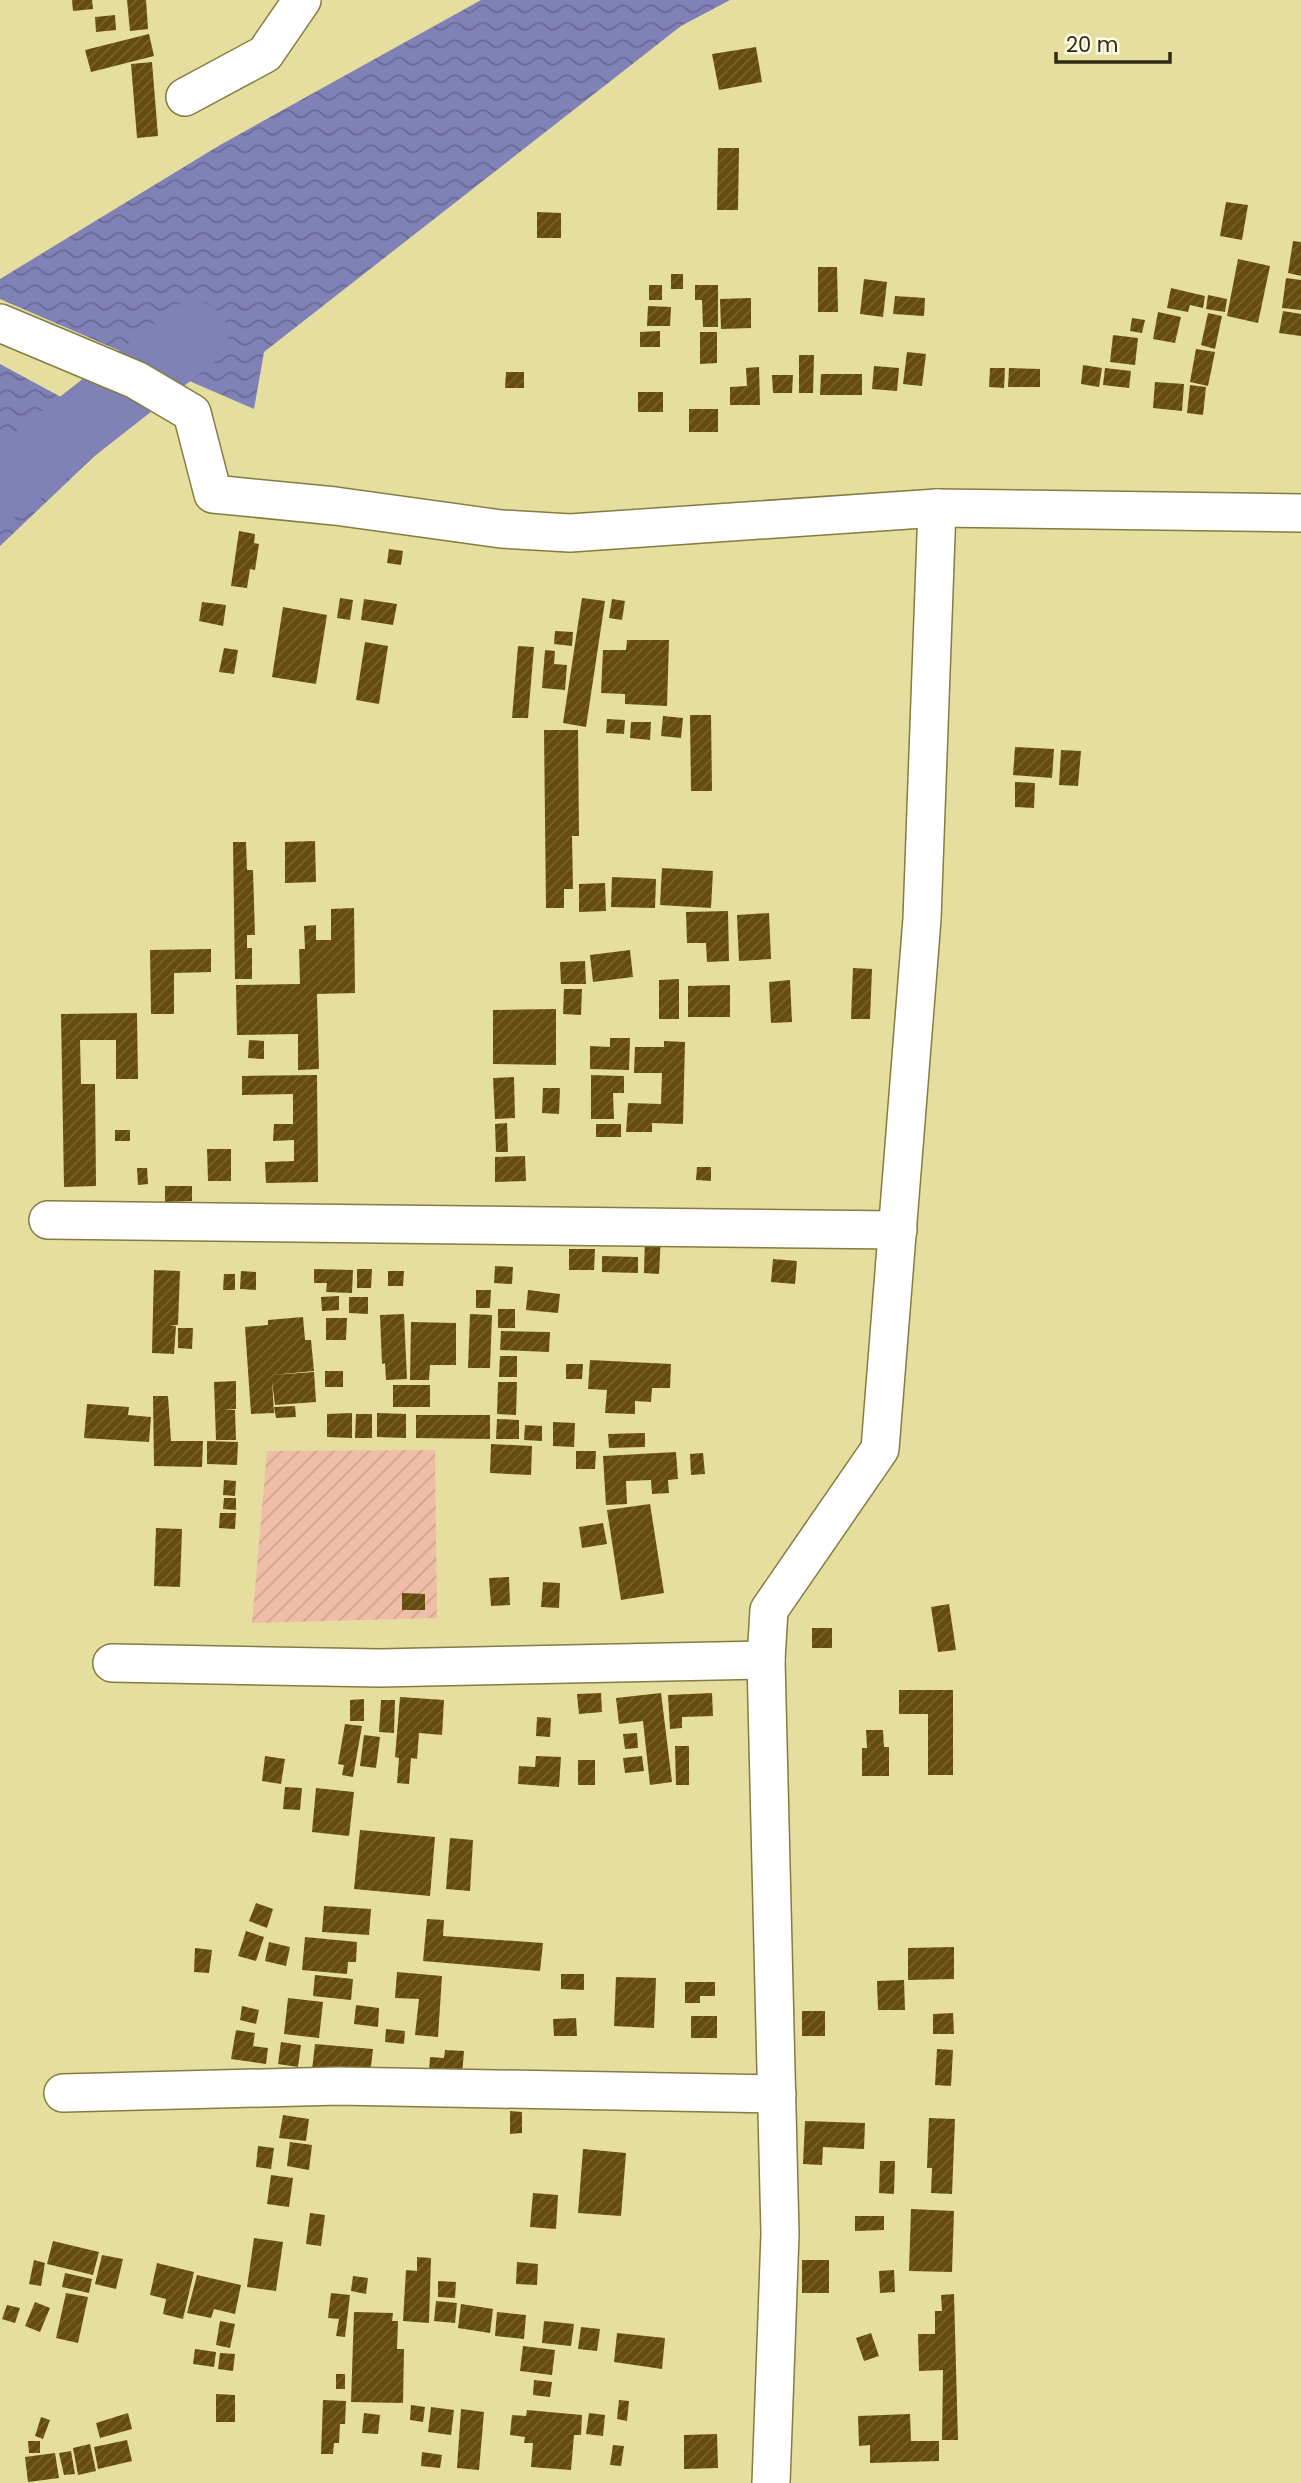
<svg xmlns="http://www.w3.org/2000/svg" width="1301" height="2483" font-family="Poppins,sans-serif">
	<style>
		.garden { fill: url(#garden-furrows) }
		.water { fill: url(#water-waves) }
		.lines { fill: none; stroke-linecap: round; stroke-linejoin: round }
		.river { stroke: #8081b7; stroke-width: 68 }
		.building { fill: url(#building-hatch) }
		.minor-casing { stroke: #847c40; stroke-width: 40 }
		.minor { stroke: #fff; stroke-width: 37 }
	</style>
	<defs>
		<pattern id="garden-furrows" width="10" height="10" patternUnits="userSpaceOnUse" patternTransform="scale(1.75)"><rect width="10" height="10" fill="#f0bda9"/><path d="M-1 1l2-2M0 10L10 0M9 11l2-2" fill="none" stroke="#cea390"/></pattern>
		<pattern id="water-waves" width="16" height="10" patternUnits="userSpaceOnUse" patternTransform="scale(1.75)"><rect width="16" height="10" fill="#8081b7"/><path d="M0 5q4-4 8 0t8 0" fill="none" stroke="#696a93"/></pattern>
		<pattern id="building-hatch" width="6" height="6" patternUnits="userSpaceOnUse" patternTransform="scale(1.75)"><rect width="6" height="6" fill="#664b0e"/><path d="M-1 1l2-2M0 6l6-6M5 7l2-2" fill="none" stroke="#786230"/></pattern>
	</defs>
	<rect width="100%" height="100%" fill="#e5de9f"/>
	<path class="garden" d="M435,1450L437,1618L252,1623L267,1451Z"/>
	<g class="water">
		<path d="M481,0H730L681,26L264,352L254,409L0,299V279L220,145Z"/>
		<path d="M0,364L122,430L0,546Z"/>
	</g>
	<g class="lines">
		<path class="river" d="M0,487L194,335"/>
	</g>
	<g class="building">
		<path d="M72,0H92L93,9L73,11Z"/>
		<path d="M127,0H146L148,29L130,31Z"/>
		<path d="M115,15L116,30L96,32L95,17Z"/>
		<path d="M149,34L154,56L91,72L85,50Z"/>
		<path d="M756,47L762,82L719,90L712,54Z"/>
		<path d="M152,62L158,136L137,138L131,64Z"/>
		<path d="M718,148H739L738,210H717Z"/>
		<path d="M1226,202L1248,205L1242,240L1220,236Z"/>
		<path d="M537,212L561,213V238H537Z"/>
		<path d="M1293,241L1301,242V276L1288,273Z"/>
		<path d="M1238,259L1270,266L1258,323L1227,316Z"/>
		<path d="M818,267H837L838,312H818Z"/>
		<rect x="671" y="274" width="12" height="15"/>
		<path d="M1286,278L1301,280V310L1282,308Z"/>
		<path d="M864,279L887,282L883,317L860,314Z"/>
		<rect x="649" y="285" width="13" height="15"/>
		<path d="M695,285H718V327H703L702,300H695Z"/>
		<path d="M1171,288L1205,296L1203,308L1190,305L1188,312L1167,308Z"/>
		<path d="M1208,295L1227,299L1225,312L1206,309Z"/>
		<path d="M895,296L925,298L924,316L893,314Z"/>
		<path d="M751,298V328L721,329L720,299Z"/>
		<path d="M648,306L671,307L670,326H647Z"/>
		<path d="M1283,311L1301,314V336L1279,333Z"/>
		<path d="M1158,312L1181,317L1175,343L1153,339Z"/>
		<path d="M1208,313L1222,316L1215,349L1201,345Z"/>
		<path d="M1132,318L1145,320L1142,333L1130,331Z"/>
		<path d="M660,331V347H640V332Z"/>
		<path d="M700,332H717V363L700,364Z"/>
		<path d="M1113,335L1138,338L1135,365L1110,362Z"/>
		<path d="M1196,349L1215,352L1208,386L1190,382Z"/>
		<path d="M907,352L926,354L922,386L903,384Z"/>
		<path d="M799,355H814L813,393H799Z"/>
		<path d="M1083,365L1102,368L1099,387L1081,384Z"/>
		<path d="M874,366L899,368L897,391L872,389Z"/>
		<path d="M759,367L760,405H730V387L747,386L746,368Z"/>
		<path d="M990,368H1005L1004,388L989,387Z"/>
		<path d="M1009,368L1040,369V387H1008Z"/>
		<path d="M1105,368L1131,371L1129,388L1103,385Z"/>
		<path d="M506,372H524V388H505Z"/>
		<path d="M821,374H862V395H820Z"/>
		<path d="M772,375H793L792,393H773Z"/>
		<path d="M1155,382L1184,384L1182,411L1153,408Z"/>
		<path d="M1190,385L1206,387L1203,415L1187,413Z"/>
		<rect x="638" y="392" width="25" height="20"/>
		<rect x="689" y="409" width="29" height="23"/>
		<path d="M239,531L255,534L254,543L259,544L255,570L250,569L247,588L231,586Z"/>
		<path d="M389,549L403,551L401,565L387,563Z"/>
		<path d="M340,598L353,600L350,620L337,618Z"/>
		<path d="M582,598L605,601L586,727L563,723Z"/>
		<path d="M364,599L397,604L393,625L361,620Z"/>
		<path d="M612,599L625,601L622,620L609,618Z"/>
		<path d="M202,602L226,605L223,626L199,621Z"/>
		<path d="M283,607L327,615L316,684L272,677Z"/>
		<path d="M555,631L573,632L572,646L554,644Z"/>
		<path d="M627,640H669L667,706L625,704V694L601,693L603,650H626Z"/>
		<path d="M365,642L388,646L379,704L356,700Z"/>
		<path d="M518,646L534,647L528,718H512Z"/>
		<path d="M224,648L238,650L234,674L219,672Z"/>
		<path d="M545,650L555,651L554,664L567,665L565,690L542,688Z"/>
		<path d="M690,715H711L712,791H691Z"/>
		<path d="M663,716L683,718L681,738L661,736Z"/>
		<path d="M607,719L625,720L624,734L606,733Z"/>
		<path d="M631,722H651L650,740L630,738Z"/>
		<path d="M544,730H578L579,836H572L573,889H564V908H546Z"/>
		<path d="M1015,747L1054,749L1052,778L1013,775Z"/>
		<path d="M1061,750L1081,751L1078,786L1059,785Z"/>
		<path d="M1015,782L1035,783L1034,808L1015,807Z"/>
		<path d="M315,841L316,882L285,883V842Z"/>
		<path d="M233,842H246L247,870H253L255,935H247V948H252V979H235Z"/>
		<path d="M662,868L713,871L711,908L660,905Z"/>
		<path d="M612,877L656,879L655,908L611,907Z"/>
		<path d="M605,883L606,911L579,912V884Z"/>
		<path d="M354,908L355,993L317,994L319,1069L298,1070V1034L237,1035L236,985L300,984L299,949H305L304,926L316,925V940H331V909Z"/>
		<path d="M728,911L729,961L707,962L706,943H687L686,912Z"/>
		<path d="M769,913L771,959L739,961L737,915Z"/>
		<path d="M211,949V972L174,973V1014H151L150,950Z"/>
		<path d="M630,950L633,977L593,982L590,955Z"/>
		<path d="M585,961L586,984H561L560,962Z"/>
		<path d="M853,968L872,969L870,1019H851Z"/>
		<path d="M679,979V1019H659V980Z"/>
		<path d="M790,980L792,1022L771,1023L769,982Z"/>
		<path d="M730,985V1017H688V986Z"/>
		<path d="M564,989H582L581,1015L563,1014Z"/>
		<path d="M556,1009V1065L493,1064V1010Z"/>
		<path d="M137,1013L138,1079H116V1040H80L81,1084H95L96,1186L64,1187L61,1014Z"/>
		<path d="M610,1038H630L629,1070L590,1069V1046L610,1047Z"/>
		<path d="M249,1040L264,1041V1059L248,1058Z"/>
		<path d="M664,1041L685,1042L683,1124L652,1123V1132H626L628,1103L661,1104L662,1073H634L635,1047H664Z"/>
		<path d="M317,1075L318,1182L266,1183L265,1162L294,1161V1140L273,1141L274,1124H293V1094L242,1095V1076Z"/>
		<path d="M591,1075L624,1076V1093H613L614,1119H591Z"/>
		<path d="M514,1077L515,1118L495,1119L493,1078Z"/>
		<path d="M543,1088H560L559,1114L542,1113Z"/>
		<path d="M507,1123L508,1152H496L495,1124Z"/>
		<rect x="596" y="1124" width="25" height="13"/>
		<rect x="115" y="1130" width="15" height="11"/>
		<path d="M207,1149H231V1181H208Z"/>
		<path d="M525,1156L526,1181L495,1182V1157Z"/>
		<path d="M697,1167H711V1181L696,1180Z"/>
		<path d="M137,1168H147L148,1184L138,1185Z"/>
		<path d="M165,1186H192V1201L165,1202Z"/>
		<path d="M645,1236H661L659,1274L644,1273Z"/>
		<path d="M569,1249H595L594,1270H569Z"/>
		<path d="M602,1256L638,1257V1273L602,1272Z"/>
		<path d="M773,1259L797,1261L795,1284L771,1282Z"/>
		<path d="M495,1266L513,1267L512,1284L494,1283Z"/>
		<path d="M314,1269L353,1270L352,1293L326,1292L327,1283H314Z"/>
		<path d="M357,1269H372L371,1288H357Z"/>
		<path d="M154,1270L180,1271L178,1325H169L176,1326L174,1354L152,1353Z"/>
		<path d="M241,1271L256,1272V1290L240,1289Z"/>
		<path d="M388,1271H404L403,1286H388Z"/>
		<path d="M224,1274H235V1290H223Z"/>
		<path d="M476,1290H491L490,1308H476Z"/>
		<path d="M528,1290L560,1294L558,1313L526,1310Z"/>
		<path d="M339,1296V1310L322,1311L321,1297Z"/>
		<path d="M349,1297H368V1314L349,1313Z"/>
		<rect x="498" y="1309" width="17" height="19"/>
		<path d="M404,1314L407,1379L386,1380L385,1363L382,1364L380,1315Z"/>
		<path d="M470,1314L492,1315L490,1368H468Z"/>
		<path d="M303,1317L305,1340H311L314,1371L271,1375L314,1372L316,1402L275,1405L272,1381L274,1413L251,1414L245,1327L268,1325V1320Z"/>
		<path d="M326,1318H347L346,1340H326Z"/>
		<path d="M411,1322L456,1323V1365H430L429,1380H410Z"/>
		<path d="M178,1328H193L192,1349L178,1348Z"/>
		<path d="M501,1331L550,1332L549,1352L500,1350Z"/>
		<path d="M500,1356H517V1377H499Z"/>
		<path d="M590,1360L671,1364L670,1388H652L651,1402L635,1401V1414L605,1413L607,1390L588,1389Z"/>
		<path d="M566,1364H583L582,1379H566Z"/>
		<rect x="325" y="1371" width="18" height="16"/>
		<path d="M236,1381V1409H224L235,1410L236,1440H216L214,1382Z"/>
		<path d="M498,1382H517L516,1415L497,1414Z"/>
		<rect x="393" y="1385" width="37" height="22"/>
		<path d="M153,1396H168L171,1441H203L202,1467L154,1466Z"/>
		<path d="M87,1404L129,1407L128,1415L151,1417L149,1442L84,1438Z"/>
		<path d="M295,1406L296,1417L276,1418L274,1407Z"/>
		<path d="M352,1413V1438L327,1437V1414Z"/>
		<path d="M377,1413L406,1414V1438L377,1437Z"/>
		<path d="M356,1414H372V1438H355Z"/>
		<path d="M416,1415H490V1439L416,1438Z"/>
		<path d="M497,1419L519,1420V1439H496Z"/>
		<path d="M553,1422L575,1423L574,1447L553,1446Z"/>
		<path d="M525,1425L542,1426V1441L524,1440Z"/>
		<path d="M645,1433V1447L609,1448L608,1434Z"/>
		<path d="M207,1441L238,1442L237,1465L207,1464Z"/>
		<path d="M491,1444L532,1446L531,1475L490,1473Z"/>
		<path d="M576,1451H596L595,1469H576Z"/>
		<path d="M676,1452L678,1479L668,1480L669,1493L652,1494L651,1480L626,1481L627,1504L606,1505L603,1456Z"/>
		<path d="M703,1453L705,1474L691,1475L690,1454Z"/>
		<path d="M224,1480L236,1481L235,1496L223,1495Z"/>
		<path d="M224,1498H236V1510L223,1509Z"/>
		<path d="M650,1504L664,1593L621,1600L607,1510Z"/>
		<path d="M220,1513H236L235,1529L219,1528Z"/>
		<path d="M603,1523L607,1544L582,1548L579,1527Z"/>
		<path d="M156,1528L182,1529L180,1587L154,1586Z"/>
		<path d="M509,1577L510,1605L491,1606L489,1578Z"/>
		<path d="M543,1582L560,1583L559,1608L541,1607Z"/>
		<path d="M402,1593L425,1594V1610H402Z"/>
		<path d="M949,1604L956,1650L938,1652L931,1607Z"/>
		<rect x="812" y="1628" width="20" height="20"/>
		<path d="M899,1690H953V1775H928V1714H899Z"/>
		<path d="M601,1693L602,1712L579,1714L577,1694Z"/>
		<path d="M661,1693L672,1782L650,1785L643,1721L619,1724L616,1698Z"/>
		<path d="M712,1693L713,1716L682,1717V1728L670,1729L668,1695Z"/>
		<path d="M400,1697L444,1700L442,1735L419,1733L417,1759L411,1758L409,1784L397,1783L399,1758L395,1757Z"/>
		<path d="M364,1699V1721H350V1700Z"/>
		<path d="M381,1700H395L394,1733L379,1732Z"/>
		<path d="M537,1717L551,1718L550,1737L536,1736Z"/>
		<path d="M345,1724L362,1726L353,1777L342,1775L344,1765L338,1764Z"/>
		<path d="M866,1730H883L884,1747H889V1776H862V1748H867Z"/>
		<path d="M637,1733L638,1748L625,1749L623,1734Z"/>
		<path d="M364,1735L380,1737L376,1768L360,1766Z"/>
		<path d="M675,1746H689V1785H676Z"/>
		<path d="M265,1756L285,1759L281,1784L262,1781Z"/>
		<path d="M536,1756L561,1757L559,1787L518,1784L519,1766L535,1767Z"/>
		<path d="M642,1756L644,1771L625,1773L623,1758Z"/>
		<rect x="578" y="1760" width="17" height="25"/>
		<path d="M285,1787L302,1788L300,1810L283,1809Z"/>
		<path d="M316,1788L354,1792L349,1836L312,1832Z"/>
		<path d="M360,1830L435,1837L430,1896L354,1889Z"/>
		<path d="M450,1838L473,1840L470,1891L446,1889Z"/>
		<path d="M256,1903L273,1909L267,1928L249,1921Z"/>
		<path d="M324,1906L371,1909L369,1935L322,1932Z"/>
		<path d="M427,1919L444,1920L443,1936L543,1943L540,1971L423,1961Z"/>
		<path d="M246,1931L264,1937L256,1961L238,1956Z"/>
		<path d="M305,1937L357,1942L356,1962H348L347,1974L302,1970Z"/>
		<path d="M269,1942L290,1947L286,1966L265,1961Z"/>
		<path d="M954,1947V1979L908,1980V1948Z"/>
		<path d="M195,1948L212,1950L209,1973L194,1972Z"/>
		<path d="M397,1972L442,1976L438,2037L415,2035L419,1999L395,1998Z"/>
		<path d="M561,1974H584V1990L561,1989Z"/>
		<path d="M315,1975L353,1979L351,2000L313,1996Z"/>
		<path d="M616,1977L656,1978L654,2028L614,2026Z"/>
		<path d="M904,1980L905,2010H878L877,1981Z"/>
		<path d="M685,1982H715V1996H700V2003H685Z"/>
		<path d="M288,1998L323,2002L319,2038L284,2034Z"/>
		<path d="M356,2005L379,2008L378,2027L354,2024Z"/>
		<path d="M242,2006L259,2010L256,2024L240,2020Z"/>
		<rect x="802" y="2011" width="23" height="25"/>
		<path d="M953,2013L954,2034H933V2014Z"/>
		<rect x="691" y="2016" width="26" height="22"/>
		<path d="M576,2018L577,2036H554L553,2019Z"/>
		<path d="M386,2029L405,2031L404,2044L385,2042Z"/>
		<path d="M236,2030L255,2033L253,2046L268,2048L266,2064L231,2059Z"/>
		<path d="M281,2042L301,2045L298,2067L278,2064Z"/>
		<path d="M315,2044L373,2049L370,2075L312,2070Z"/>
		<path d="M937,2049L953,2050L951,2086L935,2085Z"/>
		<path d="M445,2050L464,2051L462,2075L429,2073L430,2057L444,2058Z"/>
		<path d="M510,2111L522,2112V2133L510,2134Z"/>
		<path d="M283,2115L309,2119L306,2141L279,2138Z"/>
		<path d="M929,2118L955,2119L952,2194L931,2193L932,2168H927Z"/>
		<path d="M805,2121L865,2123L864,2149L823,2147L822,2165L803,2164Z"/>
		<path d="M290,2142L312,2145L309,2170L287,2166Z"/>
		<path d="M258,2146L274,2148L271,2169L256,2167Z"/>
		<path d="M583,2149L626,2153L621,2216L578,2213Z"/>
		<path d="M880,2161H895L894,2194L879,2193Z"/>
		<path d="M271,2175L293,2178L289,2207L267,2204Z"/>
		<path d="M533,2193L558,2195L556,2229L530,2227Z"/>
		<path d="M911,2209L954,2211L952,2272L909,2271Z"/>
		<path d="M310,2213L325,2215L321,2246L306,2244Z"/>
		<path d="M855,2216H884V2230L855,2231Z"/>
		<path d="M254,2238L283,2242L276,2291L247,2287Z"/>
		<path d="M53,2241L99,2252L93,2275L47,2264Z"/>
		<path d="M102,2255L123,2259L116,2289L95,2284Z"/>
		<path d="M417,2257L431,2258L429,2323L403,2321L406,2270L417,2271Z"/>
		<path d="M34,2260L45,2263L41,2286L29,2284Z"/>
		<rect x="802" y="2260" width="27" height="33"/>
		<path d="M517,2262L538,2264L537,2285L516,2284Z"/>
		<path d="M157,2263L194,2272L183,2319L163,2314L166,2299L150,2295Z"/>
		<path d="M894,2270L895,2292L880,2293L879,2271Z"/>
		<path d="M65,2273L92,2279L89,2293L62,2287Z"/>
		<path d="M197,2275L241,2285L235,2314L214,2309L211,2318L187,2313Z"/>
		<path d="M353,2276L368,2278L366,2294L351,2291Z"/>
		<path d="M438,2281L456,2282L455,2298L438,2297Z"/>
		<path d="M66,2293L88,2297L78,2343L56,2338Z"/>
		<path d="M331,2293L350,2295L345,2337L336,2336L339,2319L328,2318Z"/>
		<path d="M954,2294L958,2440H942L943,2370L919,2371L918,2334H935V2311H942L941,2295Z"/>
		<path d="M436,2301L457,2303L455,2323L434,2321Z"/>
		<path d="M35,2302L50,2308L40,2332L25,2326Z"/>
		<path d="M461,2304L493,2309L490,2333L458,2328Z"/>
		<path d="M7,2305L20,2308L15,2323L2,2319Z"/>
		<path d="M354,2312L393,2313L392,2321H398L397,2349H404L403,2403L351,2402Z"/>
		<path d="M497,2312L526,2315L524,2339L495,2336Z"/>
		<path d="M220,2321L235,2324L230,2348L216,2345Z"/>
		<path d="M544,2321L574,2324L571,2346L542,2343Z"/>
		<path d="M581,2327L600,2329L597,2351L578,2349Z"/>
		<path d="M617,2333L665,2338L662,2369L614,2362Z"/>
		<path d="M871,2333L879,2356L864,2361L856,2338Z"/>
		<path d="M523,2346L555,2350L552,2375L520,2371Z"/>
		<path d="M195,2349L216,2352L214,2367L193,2364Z"/>
		<path d="M220,2353L235,2354L233,2371L218,2369Z"/>
		<rect x="336" y="2374" width="9" height="15"/>
		<path d="M534,2380L552,2382L550,2397L533,2395Z"/>
		<path d="M216,2394L235,2395V2422H216Z"/>
		<path d="M323,2400L346,2401L345,2424H340L339,2443H334L333,2454H321Z"/>
		<path d="M619,2400L629,2401L627,2421L617,2419Z"/>
		<path d="M411,2405L425,2407L423,2422L410,2420Z"/>
		<path d="M431,2407L454,2410L451,2435L428,2432Z"/>
		<path d="M461,2409L484,2412L479,2470L457,2468Z"/>
		<path d="M527,2410L582,2415L581,2435H574L571,2470L531,2467L533,2443H524L525,2437L510,2435L512,2415L526,2416Z"/>
		<path d="M128,2413L132,2429L100,2438L96,2423Z"/>
		<path d="M364,2413L380,2415L378,2434L362,2433Z"/>
		<path d="M589,2413L605,2415L603,2436L586,2434Z"/>
		<path d="M910,2414L911,2441H939V2461L870,2463V2445L859,2446L858,2416Z"/>
		<path d="M41,2417L50,2420L43,2439L35,2436Z"/>
		<path d="M717,2434L718,2468L684,2469V2435Z"/>
		<path d="M127,2440L132,2461L98,2469L94,2447Z"/>
		<path d="M28,2441H40V2453H29Z"/>
		<path d="M90,2444L96,2471L78,2475L73,2448Z"/>
		<path d="M613,2445L624,2446L621,2466L610,2465Z"/>
		<path d="M71,2451L75,2474L64,2475L59,2453Z"/>
		<path d="M422,2452L442,2455L440,2468L421,2466Z"/>
		<path d="M55,2453L59,2478L28,2482L25,2457Z"/>
	</g>
	<g class="lines">
		<defs>
			<g id="minor">
				<path d="M185,97L265,54L302,0"/>
				<path d="M0,323L136,380L192,413L213,494L335,506L501,529L570,533L937,508L1301,513"/>
				<path d="M48,1220L898,1230"/>
				<path d="M112,1663L379,1668L766,1660"/>
				<path d="M63,2093L338,2086L777,2094"/>
				<path d="M771,2483L780,2234L766,1660L769,1610L880,1449L922,919L937,508"/>
			</g>
		</defs>
		<use href="#minor" class="minor-casing"/>
		<use href="#minor" class="minor"/>
	</g>
	<path d="M1056 52v10h114v-10" fill="none" stroke="#2e2b12" stroke-width="3.5"/>
	<text x="1066" y="52" font-size="21" fill="#2e2b12" stroke="#fffdea" stroke-width="5" paint-order="stroke">20 m</text>
</svg>
